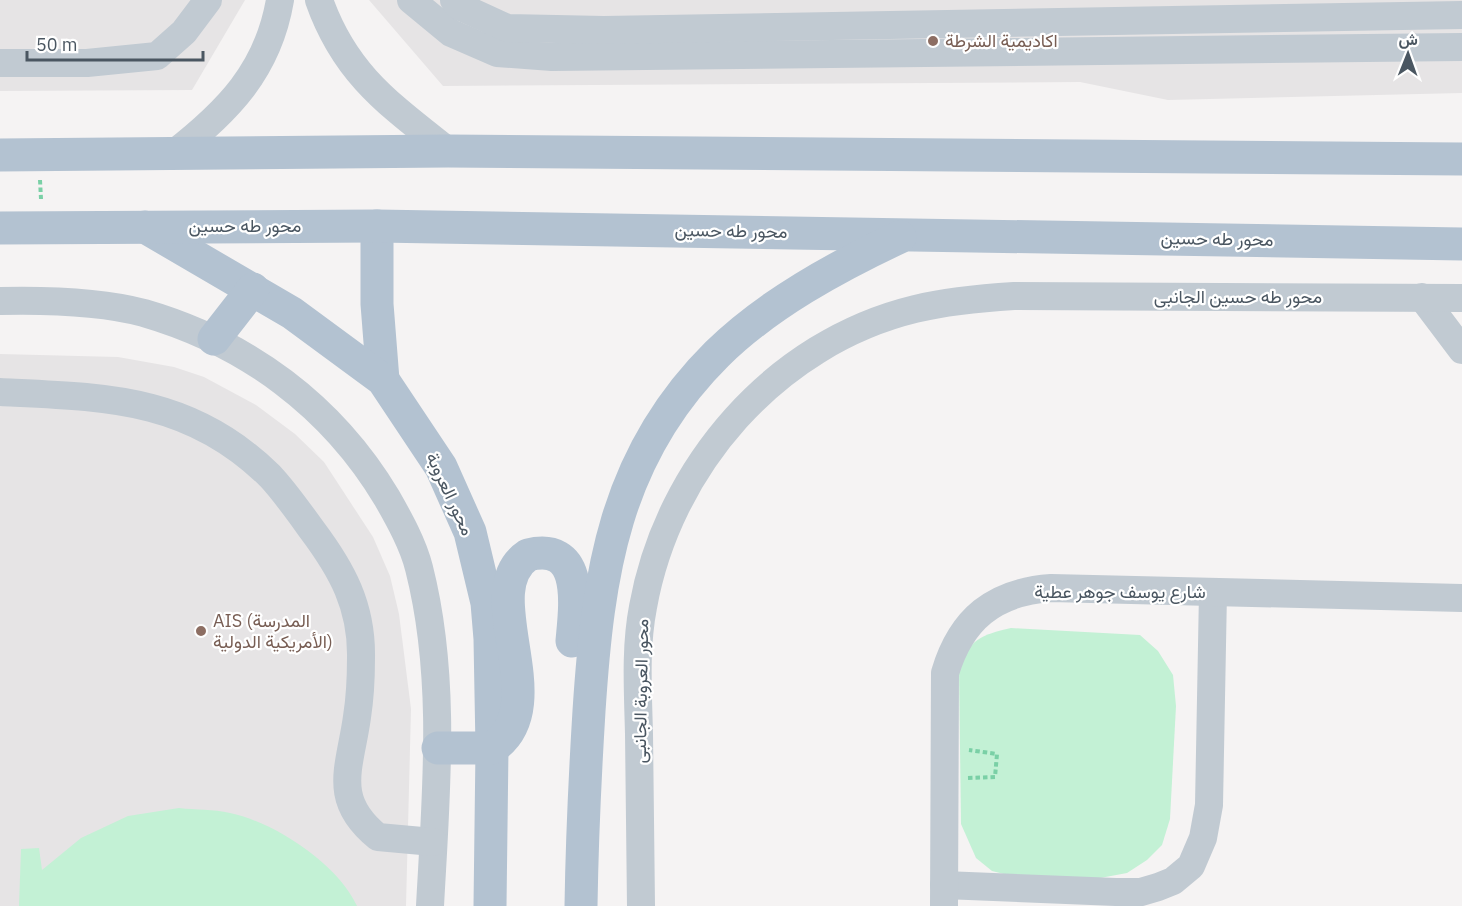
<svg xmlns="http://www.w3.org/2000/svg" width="1462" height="906" font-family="'IBM Plex Sans',Vazirmatn,sans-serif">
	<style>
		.education { fill: #e6e4e5 }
		.green { fill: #c3f1d5 }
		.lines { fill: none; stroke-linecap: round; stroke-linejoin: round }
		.path { stroke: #7ad0a6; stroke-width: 4; stroke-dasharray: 4.5 3; stroke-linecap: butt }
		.minor { stroke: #c1cad2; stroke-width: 28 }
		.major { stroke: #b3c2d1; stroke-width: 33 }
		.education-dot { fill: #8d6e63; stroke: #fff; stroke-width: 2 }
		.labels { text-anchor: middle; stroke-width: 4.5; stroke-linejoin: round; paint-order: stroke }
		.education-label { font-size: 18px; fill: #785e54; stroke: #fff; text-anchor: start }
		.street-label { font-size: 18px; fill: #4a5661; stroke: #fff }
	</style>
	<rect width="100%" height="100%" fill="#f5f3f3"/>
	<g class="education">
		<path d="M0,0H245L192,90L0,91Z"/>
		<path d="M369,0H1462V93L1168,100L1080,82L443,86Z"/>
		<path d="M0,354L118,357L174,367L204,377L256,405L295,434L324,462L373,537L390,576L399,614L411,709L406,906H0Z"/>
	</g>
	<g class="green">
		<path d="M1011,628L1140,635L1158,651L1173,675L1176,706L1170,819L1162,845L1147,860L1127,873L1084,881L1020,878L992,871L976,858L961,824L959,669C969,639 981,635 1011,628Z"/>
		<path d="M179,808C196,810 213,809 230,813C274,822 338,864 357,906H19L21,849L39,848L42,870L81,838L128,816Z"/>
	</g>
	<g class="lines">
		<g class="path">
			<path d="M40,180L41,199"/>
			<path d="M968,778L995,777L997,754L969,750"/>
		</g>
		<g class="minor">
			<path d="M319,0C345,74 389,104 448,151"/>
			<path d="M411,0L451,33L497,53L552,57L1462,47"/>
			<path d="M454,0L459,6L507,28L604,30L1462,15"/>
			<path d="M0,63H87L157,56L184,32L208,0"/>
			<path d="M173,154C227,112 268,71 280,0"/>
			<path d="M1422,297L1462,350"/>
			<path d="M0,301C46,300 99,301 144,313C247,343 332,406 387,498C399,519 413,544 419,568C447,678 436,794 430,906"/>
			<path d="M0,392C105,397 190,397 270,476C285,492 299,512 312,530C342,570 362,606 361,658C361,677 360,698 357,717C350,768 331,799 378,837L433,842"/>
			<path d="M944,885L1116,892H1141L1158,887L1173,881L1191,866L1203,838L1209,805L1213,592"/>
			<path d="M641,906C640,849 640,791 639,734C638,692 635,648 643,607C668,467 775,343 915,309C948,301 981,298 1014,296L1462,298"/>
			<path d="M944,906L945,673C961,619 994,592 1051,588L1462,598"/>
		</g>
		<g class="major">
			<path d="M0,155L448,151L1462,159"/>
			<path d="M377,226V304L383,380"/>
			<path d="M145,227L292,313L383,380L441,467L470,532L487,603L490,639L492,748L490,906"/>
			<path d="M0,228L377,226L1462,244"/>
			<path d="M214,339L253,289"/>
			<path d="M438,748H492C557,705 473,592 528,555C585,541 575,607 572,641"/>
			<path d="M581,906C582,841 585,776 589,711C598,574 614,456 717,354C768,304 836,267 900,237"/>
		</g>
	</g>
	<g class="education-dot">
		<circle cx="933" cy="41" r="6"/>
		<circle cx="201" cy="631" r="6"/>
	</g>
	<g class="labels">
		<g class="education-label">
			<text x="945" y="47">اكاديمية الشرطة</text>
			<text x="213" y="627">AIS (المدرسة<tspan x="213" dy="21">الأمريكية الدولية)</tspan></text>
		</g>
		<g class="street-label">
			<text x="245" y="232">محور طه حسين</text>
			<text transform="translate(731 231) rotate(1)" y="6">محور طه حسين</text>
			<text transform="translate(1217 239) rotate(1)" y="6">محور طه حسين</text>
			<text x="1238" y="303">محور طه حسين الجانبى</text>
			<text transform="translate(450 494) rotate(65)" y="6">محور العروبة</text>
			<text x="1120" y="598">شارع يوسف جوهر عطية</text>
			<text transform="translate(641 691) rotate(-89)" y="6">محور العروبة الجانبى</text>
		</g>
	</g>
	<g transform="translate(1408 54) rotate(1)" stroke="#ffffff" stroke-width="4.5" paint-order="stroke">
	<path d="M0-4.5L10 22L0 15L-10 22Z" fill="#4a5661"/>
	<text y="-9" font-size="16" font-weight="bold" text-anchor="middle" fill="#4a5661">ش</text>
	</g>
	<path d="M27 51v9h176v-9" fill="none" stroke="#4a5661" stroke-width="3"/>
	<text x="36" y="51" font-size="18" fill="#4a5661" stroke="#ffffff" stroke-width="4.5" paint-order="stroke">50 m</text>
</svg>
